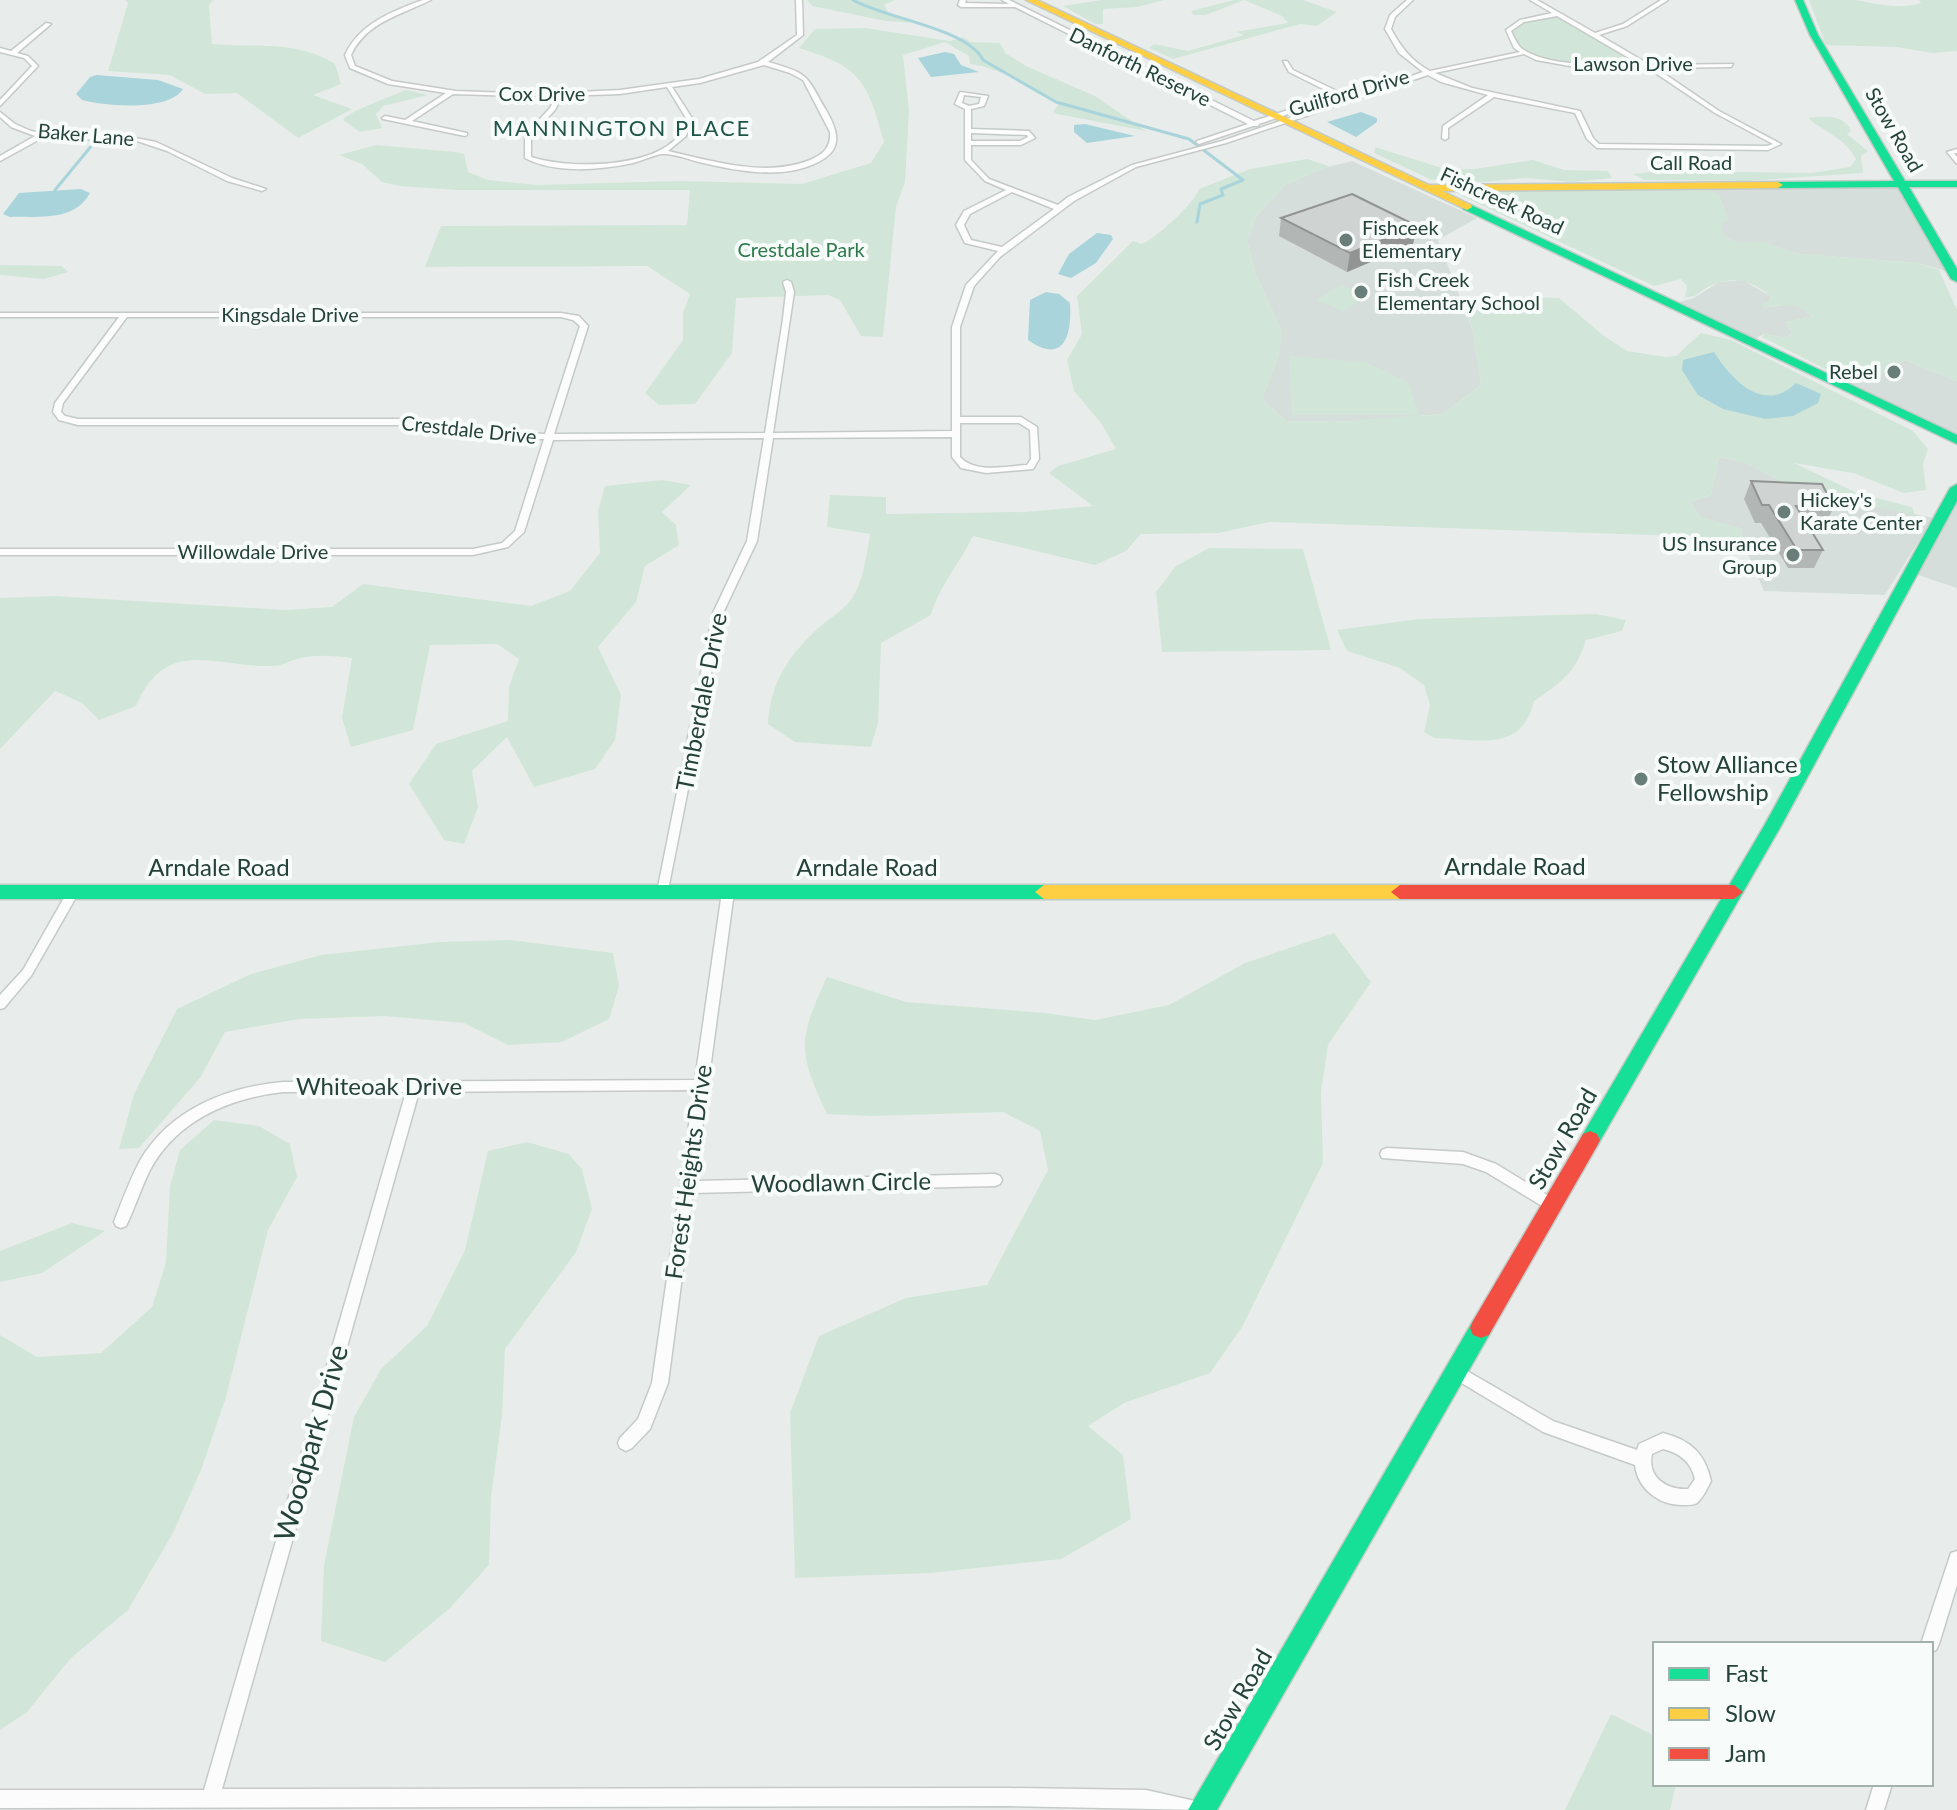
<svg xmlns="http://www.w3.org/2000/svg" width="1957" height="1810" font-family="Lato,sans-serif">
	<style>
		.built { fill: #d6dedb }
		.green { fill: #d1e6d8 }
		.water { fill: #a9d4db }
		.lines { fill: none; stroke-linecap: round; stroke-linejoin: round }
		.stream { stroke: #a9d4db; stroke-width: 3 }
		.street-casing { stroke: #c5cac8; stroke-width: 3 }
		.fast-casing { stroke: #c3cbc8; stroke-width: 3 }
		.slow-casing { stroke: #c3cbc8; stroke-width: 3 }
		.jam-casing { stroke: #c3cbc8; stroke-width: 3 }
		.street { fill: #fcfcfc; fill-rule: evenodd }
		.fast { fill: #16e098; fill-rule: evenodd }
		.slow { fill: #ffcf43; fill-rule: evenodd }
		.jam { fill: #f24e42; fill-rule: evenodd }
		.wall { fill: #b2b6b5 }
		.shaded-wall { fill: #919493 }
		.building { fill: #cfd4d2; stroke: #919493; stroke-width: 2 }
		.poi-dot { fill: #697e78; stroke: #f7fbf9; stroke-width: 3 }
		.labels { text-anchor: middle; stroke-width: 8; stroke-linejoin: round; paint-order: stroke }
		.far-street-label { font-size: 20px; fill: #24423a; stroke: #f7fbf9 }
		.far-poi-label { font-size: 20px; fill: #24423a; stroke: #f7fbf9; text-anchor: start }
		.far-park-label { font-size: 20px; fill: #2d7a4b; stroke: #f7fbf9 }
		.far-neighbourhood-label { font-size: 22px; letter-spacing: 2px; fill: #1f5548; stroke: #f7fbf9 }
		.street-label { font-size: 24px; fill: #24423a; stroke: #f7fbf9 }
		.poi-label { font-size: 24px; fill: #24423a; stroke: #f7fbf9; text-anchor: start }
		.near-street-label { font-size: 28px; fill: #24423a; stroke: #f7fbf9 }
	</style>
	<rect width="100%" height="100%" fill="#e8edeb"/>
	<g class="built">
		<path d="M1352,161L1477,218L1438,240L1473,331L1481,385L1443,414L1336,422L1286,421L1262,399L1278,357L1282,332L1256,275L1247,241L1257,215L1285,185L1324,168Z"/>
		<path d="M1897,186L1949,272L1918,263L1799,254L1764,243L1736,242L1724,236L1721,228V223L1728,219L1719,196L1705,187Z"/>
		<path d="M1743,280L1770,296L1771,301L1763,308L1790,304L1803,308L1812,317L1786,322L1792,333L1785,338L1764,334L1753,340L1676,303L1694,298L1719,282Z"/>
		<path d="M1905,360L1957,381V437L1843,384L1869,382Z"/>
		<path d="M1719,457L1747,463L1799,490L1933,518L1885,595L1764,591L1741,538L1742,529L1700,517L1690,502L1711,495Z"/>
		<path d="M1957,496V588L1918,575Z"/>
	</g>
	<g class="green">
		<path d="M125,0H213L209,6L212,44C256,48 296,40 335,64L341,84L313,95L352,109L298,138L237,93L205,94L170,75L108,71L128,3Z"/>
		<path d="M807,0H895L884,5L889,14L917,23L886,21L812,6Z"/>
		<path d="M1102,0H1164L1137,7L1103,9V24H1095L1063,6Z"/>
		<path d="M1234,0H1303L1337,12L1317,26L1300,24L1173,59L1149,48L1154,44L1188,51L1244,35L1236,32L1288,23L1282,16L1244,0L1206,15H1194L1191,11Z"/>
		<path d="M1809,0C1825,0 1841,0 1856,0C1878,4 1899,10 1921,3L1919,0H1957V51L1933,53L1896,47L1826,45Z"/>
		<path d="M1558,14L1646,66C1618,67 1510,73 1508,31L1522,21Z"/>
		<path d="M865,28L950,41L963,37L971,42L1000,43L1005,53L1026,66L1095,96L1146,131L1057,114L1053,111L1058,106L1056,102C1033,88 995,66 970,64L969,56L945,42L903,55L909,111L905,182L896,207L883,337L861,336L840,300L828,295L736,298L732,353L695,404L659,405L645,393L683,340V313L690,294L647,266L425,267L441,226L687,225L690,190H457L399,186L382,182L362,164L339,155L376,145L456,152L464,154L468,172L488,180L536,185L679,181L802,184L871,163L884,142C867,80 861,67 799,48L815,29Z"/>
		<path d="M406,90L428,95L383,106L376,114L382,128L360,132L343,120C349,111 392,96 406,90Z"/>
		<path d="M1815,117C1830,116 1845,116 1851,131L1847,134L1868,151L1861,156L1863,173L1747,181L1645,180L1633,174L1658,171L1812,173L1850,167L1856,159C1845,138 1824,132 1808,118Z"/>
		<path d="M1375,147L1445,169H1474L1533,160L1564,170L1608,171L1612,178L1572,182L1525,178L1483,182L1432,180L1374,153Z"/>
		<path d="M1307,159L1329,166L1285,185L1257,215L1247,241L1256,275L1282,332L1278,357L1262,399L1286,421L1336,422L1419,415H1292L1289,356L1365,362L1408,382L1420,416L1443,414L1481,385L1473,331L1465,309L1486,310L1498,301L1524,297L1559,298L1604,336L1627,351L1666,357L1676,356L1701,333L1731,340L1913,431L1928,449L1923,464L1926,490L1904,493L1853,473L1794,463L1857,493L1912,507L1915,515L1799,490L1747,463L1719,457L1711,495L1690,502L1700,517L1742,529L1741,538L1269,522L1218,533L1141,534L1126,551L1095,565L973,536C960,563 939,586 931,615L881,643L878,723L871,747L795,742L768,724C770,681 791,652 823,624C832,617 844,609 851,600C863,583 867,554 870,534L827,527L830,495L886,497V514L1025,512L1093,506L1049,473L1058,466L1116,449L1101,423L1074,391L1067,360L1082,334L1077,296L1133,241L1141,244C1154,241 1196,201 1199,189L1250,169Z"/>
		<path d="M1705,187L1719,196L1729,220L1721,223L1724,236L1736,242H1764L1799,254L1918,263L1939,270L1957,310V381L1905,360L1869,382H1851L1762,337L1764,334L1785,338L1792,333L1786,322L1812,317C1797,300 1783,305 1763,308L1760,305L1771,301L1770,296C1752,280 1730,275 1708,287C1698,292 1697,298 1685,297L1687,286L1681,279L1654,286L1462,196L1465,189Z"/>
		<path d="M0,265L62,266L68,272L44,279L0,275Z"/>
		<path d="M1341,285L1368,296L1343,311L1316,300Z"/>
		<path d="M662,480L691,485L662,512L676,525L679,545L645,566L636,602L598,647L621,695L615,740L595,769L534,787L507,737L472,771L478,807L464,844L444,840L409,784L436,744L508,721L509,687L519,659L497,644L430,645L413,730L351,747L342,718L352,658C335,656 313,654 297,659C289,661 282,666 273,666C216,668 166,635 136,706L99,720L82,703L55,691L0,749V598L54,596L286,610L332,607L363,584L531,606L570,591L600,553L598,511L605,486Z"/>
		<path d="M1209,548L1303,549L1331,650L1162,652L1156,592L1176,566Z"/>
		<path d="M1596,614L1626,620L1622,631L1586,640C1577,671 1561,683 1534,701C1522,754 1477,739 1434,738L1424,732L1430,705L1424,685L1400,668L1347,651L1337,630L1419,619Z"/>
		<path d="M1334,933L1371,982L1328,1045L1321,1092L1323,1163L1242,1327L1210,1373L1124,1403L1088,1426L1123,1455L1131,1519L1061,1559L930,1573L795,1578L790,1413L819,1336L906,1298L987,1285L1048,1170L1040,1131L1003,1112L871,1116L827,1114C797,1050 798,1040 827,977L906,1002L1045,1013L1095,1020L1169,1005L1245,963Z"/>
		<path d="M510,940L613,953L619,986L609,1019L562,1042L508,1045L464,1023L384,1016L299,1019L225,1032L200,1078L139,1148L119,1149L134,1094L177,1009L251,974L321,955L440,942Z"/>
		<path d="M214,1120L259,1126L290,1144L297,1177L268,1230L226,1397L201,1470L173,1533L128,1610L70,1659L27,1712L0,1730V1335L37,1357L101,1353L152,1307L166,1262L170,1186L180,1150Z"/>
		<path d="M527,1142L569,1154L582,1169L592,1209L576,1252L505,1349L502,1416L491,1497L489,1565L450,1608L385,1662L321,1641L324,1565L354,1417L381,1369L427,1326L465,1250L488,1151Z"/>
		<path d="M72,1223L105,1231L42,1273L0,1282V1251Z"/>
		<path d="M1611,1714L1655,1736V1784H1676L1670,1810H1565Z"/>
	</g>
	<g class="water">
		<path d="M945,52L954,54L961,65L979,72L931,77L918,58Z"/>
		<path d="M96,75L158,80L183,89C168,112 105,106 82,100L76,94L90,77Z"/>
		<path d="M1361,112L1377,118V122L1356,137L1327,122Z"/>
		<path d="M1085,124L1135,136L1087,143L1074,132V125Z"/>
		<path d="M81,189L90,193C74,222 39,216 10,217L3,214L19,193Z"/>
		<path d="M1097,233L1111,235L1113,239L1096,263L1071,278L1058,274L1069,254Z"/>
		<path d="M1046,292L1059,294L1070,303C1072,333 1065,366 1028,340L1030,300Z"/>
		<path d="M1714,352C1731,379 1764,415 1796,383L1821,394L1818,403L1793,416L1765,419L1723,409L1698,395L1682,370L1683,360Z"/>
	</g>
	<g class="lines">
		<g class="stream">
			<path d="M853,0C886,19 967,28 983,60L1056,102L1189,139L1243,180L1221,189L1223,195L1200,204L1197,222"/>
			<path d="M55,190L93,144"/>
		</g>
		<defs>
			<g id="street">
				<path d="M423,0H431C401,15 366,22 351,55L355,66L392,81L456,91L535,94L620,90L699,79L758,62L797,35L796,0H802L803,35L768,62C810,74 805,74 826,110C835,126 844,145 825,158C789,182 737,171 699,162C688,159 673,153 662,154C657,154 641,161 633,163C600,170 555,174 525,158V135L550,108L556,97L453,94L412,121L467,133V135L465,136L383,119L382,118L385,116L405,120L446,93L388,84L350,68L345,55C359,24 392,11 423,0ZM764,65L790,73L803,80L830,132C831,147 824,154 810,160C765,178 713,161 668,151L686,136L692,118L672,87L700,83ZM667,87L686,118C684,123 683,131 679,135C654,169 567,169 531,157V135L555,110L562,96L620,94Z"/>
				<path d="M960,0H966L965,3L1009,4L1002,0H1009L1254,121L1335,95L1289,72L1283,61H1287L1293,70L1341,93L1367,84L1370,86L1259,124L1258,126H1253L1199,144L1196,142L1197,141L1248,124L1015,7H961L958,5Z"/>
				<path d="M1407,0H1413L1395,17L1391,29C1401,47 1411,61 1430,71L1520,52L1514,48L1506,30L1520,20L1552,13L1530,0H1537L1595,33L1623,24L1661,0H1668L1627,26L1599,35L1650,65L1733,64L1731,67L1656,68L1719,111L1781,144L1768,150L1597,148L1587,139L1575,113L1494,97L1448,128V138L1445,140L1442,138L1443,126L1488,95L1441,82L1428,75L1226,143L1136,167L1074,201L1000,257L974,286L960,327V417H1021L1037,427L1039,459L1033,469L986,473L961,468L952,457V437L773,438L757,541L723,613L667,895L663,896L657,892L713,613L747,541L764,438L553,440L524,532L508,547L473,555H0V549H473L502,543L515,531L544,439L493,438L411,425H78L59,420L53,412L55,403L119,317H0V313H561L579,316L588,326L554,434L765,433L783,319L786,292L783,282L787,280L791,282L794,292L773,433L952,431V327L966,285L998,251L965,243L956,225L964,211L1006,190L985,181L965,160V109L955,104L960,92L988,96L984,106L971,109V129L1029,131L1035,138L1021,145H971V160L989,179L1058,205L1068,197L1132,165L1222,141L1423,72L1399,53L1385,29L1390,15ZM1557,16L1641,65C1610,65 1547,68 1521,48C1517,44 1514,37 1511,31L1524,22ZM1524,54L1536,60L1570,66L1648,68L1715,113L1773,144L1767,146L1599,144L1593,138L1580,111L1472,88L1435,73ZM964,95L981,97L979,104L969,106L962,103ZM971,133L1027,135L1028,137L1020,141H971ZM1012,192L1054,209L1002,247L971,240L964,225L970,214ZM127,317H561L573,320L580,326L545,434L493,432L411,419H78L65,416L61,412L63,403ZM960,423H1019L1030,430L1031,459L1027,465C1006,466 976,474 960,457Z"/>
				<path d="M46,23L51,24L17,53L28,56L38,66L0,106V100L32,66L24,58L0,52V48L11,51Z"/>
				<path d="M0,112L15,124L31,131L46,134L120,135L156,142L232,178L266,189L262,191L227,181L167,151L137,141L42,138L0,161V156L35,136L11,127L0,117Z"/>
				<path d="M1957,149V153H1954L1957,157V164L1947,152Z"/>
				<path d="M73,888L79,892L31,976L4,1008L0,1009V995L23,970L69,889Z"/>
				<path d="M728,888L734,892L695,1181L995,1174L1000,1176L1002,1180L1000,1184L995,1186L693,1193L668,1383L650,1429L632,1448L626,1451L620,1448L618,1443L620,1438L638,1419L652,1383L694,1090L419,1092L222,1789L1008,1788L1146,1790L1195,1801L1201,1804L1204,1810L1008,1806L0,1808V1790H204L406,1092H283C230,1098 177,1120 150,1170C141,1188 135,1208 126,1226L121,1228L116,1226L114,1222C122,1201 130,1179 141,1159C171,1109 227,1087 283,1082L695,1080L722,892Z"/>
				<path d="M1387,1148L1463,1152L1496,1164L1557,1201L1559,1205L1557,1209L1552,1211L1547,1209L1486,1172L1463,1164L1382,1158L1380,1154L1382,1150Z"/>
				<path d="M1455,1364L1553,1421L1637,1450L1639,1444L1663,1433C1690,1440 1705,1453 1711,1481C1708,1487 1703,1498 1697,1503C1694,1505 1689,1505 1685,1505C1660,1506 1638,1490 1635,1465L1543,1432L1450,1376L1447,1371L1450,1366ZM1663,1449C1680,1453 1691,1462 1695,1479L1688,1489C1666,1490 1647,1477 1652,1454Z"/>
				<path d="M1957,1551V1585L1939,1644L1936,1650L1931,1652V1644H1921L1949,1559L1951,1553Z"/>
				<path d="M1874,1784H1892L1884,1810H1866Z"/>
			</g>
			<g id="fast">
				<path d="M1795,0H1803L1818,35L1905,181H1957V187H1909L1957,269V282L1951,279L1898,187L1778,188L1773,185L1778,182L1894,181L1810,35Z"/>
				<path d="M1463,205H1471L1957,435V444L1463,209Z"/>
				<path d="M1957,484V501L1781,826L1597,1146L1590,1149L1583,1146L1580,1140L1583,1134L1764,826L1950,488Z"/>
				<path d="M0,885H1044L1053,892L1044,899H0Z"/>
				<path d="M1481,1318L1489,1321L1492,1328L1489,1335L1217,1810H1188L1473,1321Z"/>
			</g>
			<g id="slow">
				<path d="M1026,0H1037L1429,185L1778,182L1783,185L1778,188L1442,191L1471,205L1472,207L1467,210Z"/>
				<path d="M1044,885H1400L1409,892L1400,899H1044L1035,892Z"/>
			</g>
			<g id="jam">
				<path d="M1400,885H1734L1743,892L1734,899H1400L1391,892Z"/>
				<path d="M1590,1131L1597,1134L1600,1140L1597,1146L1489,1335L1481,1338L1473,1335L1470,1328L1473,1321L1583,1134Z"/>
			</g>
		</defs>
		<use href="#street" class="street-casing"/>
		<use href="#fast" class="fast-casing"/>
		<use href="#slow" class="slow-casing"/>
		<use href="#jam" class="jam-casing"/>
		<use href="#street" class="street"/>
		<use href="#fast" class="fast"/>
		<use href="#slow" class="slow"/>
		<use href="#jam" class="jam"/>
	</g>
	<g class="wall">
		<path d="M1281,218L1417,226L1413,244L1347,272L1279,236Z"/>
		<path d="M1751,481L1834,507L1825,525H1807L1823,550L1814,568H1788L1761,523H1755L1744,499Z"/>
	</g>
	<path class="shaded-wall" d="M1417,226L1413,244L1347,272L1350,253Z"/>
	<g class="building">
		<path d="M1352,194L1417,226L1350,253L1281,218Z"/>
		<path d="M1751,481L1822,484L1834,507L1796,506L1823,550H1797L1769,505H1762Z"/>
	</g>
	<g class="poi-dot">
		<circle cx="1346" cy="240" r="8"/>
		<circle cx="1361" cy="292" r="8"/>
		<circle cx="1894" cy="372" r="8"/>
		<circle cx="1784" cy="512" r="8"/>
		<circle cx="1793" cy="555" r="8"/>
		<circle cx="1641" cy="779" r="8"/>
	</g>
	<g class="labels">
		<g class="far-street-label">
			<text x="1633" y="71">Lawson Drive</text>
			<text transform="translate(1140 67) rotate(26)" y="7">Danforth Reserve</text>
			<text transform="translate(1349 93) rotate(-16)" y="7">Guilford Drive</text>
			<text x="542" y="101">Cox Drive</text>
			<text transform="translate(1894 130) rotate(60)" y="7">Stow Road</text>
			<text transform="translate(86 135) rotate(5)" y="7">Baker Lane</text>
			<text x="1691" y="170">Call Road</text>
			<text transform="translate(1502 201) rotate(25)" y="7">Fishcreek Road</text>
			<text x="290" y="322">Kingsdale Drive</text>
			<text transform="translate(469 430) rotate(6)" y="7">Crestdale Drive</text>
			<text x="253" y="559">Willowdale Drive</text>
		</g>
		<g class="far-poi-label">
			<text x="1362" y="235">Fishceek<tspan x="1362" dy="23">Elementary</tspan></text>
			<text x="1377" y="287">Fish Creek<tspan x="1377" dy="23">Elementary School</tspan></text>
			<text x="1878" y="379" text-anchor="end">Rebel</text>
			<text x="1800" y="507">Hickey's<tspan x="1800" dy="23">Karate Center</tspan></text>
			<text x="1777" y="551" text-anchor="end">US Insurance<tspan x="1777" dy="23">Group</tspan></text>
		</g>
		<g class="far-park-label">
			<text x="801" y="257">Crestdale Park</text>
		</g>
		<g class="far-neighbourhood-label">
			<text x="622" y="136">MANNINGTON PLACE</text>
		</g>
		<g class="street-label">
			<text transform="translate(702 702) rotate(-79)" y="8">Timberdale Drive</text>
			<text x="1515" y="875">Arndale Road</text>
			<text x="219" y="876">Arndale Road</text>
			<text x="867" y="876">Arndale Road</text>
			<text x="379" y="1095">Whiteoak Drive</text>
			<text transform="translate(1563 1139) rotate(-60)" y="8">Stow Road</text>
			<text transform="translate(689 1172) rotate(-82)" y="8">Forest Heights Drive</text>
			<text transform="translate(841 1183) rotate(-1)" y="8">Woodlawn Circle</text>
			<text transform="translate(1238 1700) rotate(-60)" y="8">Stow Road</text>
		</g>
		<g class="poi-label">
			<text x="1657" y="773">Stow Alliance<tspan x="1657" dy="28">Fellowship</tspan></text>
		</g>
		<g class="near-street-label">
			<text transform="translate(311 1443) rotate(-74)" y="10">Woodpark Drive</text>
		</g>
	</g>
	<rect x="1653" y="1642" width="280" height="144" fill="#f7fbf9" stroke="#a3b1ad" stroke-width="2"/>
	<rect x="1669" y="1668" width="40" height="12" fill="#16e098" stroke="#a3b1ad" stroke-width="2"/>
	<text x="1725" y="1682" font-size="24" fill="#24423a">Fast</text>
	<rect x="1669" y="1708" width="40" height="12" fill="#ffcf43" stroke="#a3b1ad" stroke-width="2"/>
	<text x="1725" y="1722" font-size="24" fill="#24423a">Slow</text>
	<rect x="1669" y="1748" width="40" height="12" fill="#f24e42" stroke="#a3b1ad" stroke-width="2"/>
	<text x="1725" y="1762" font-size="24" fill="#24423a">Jam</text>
</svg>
